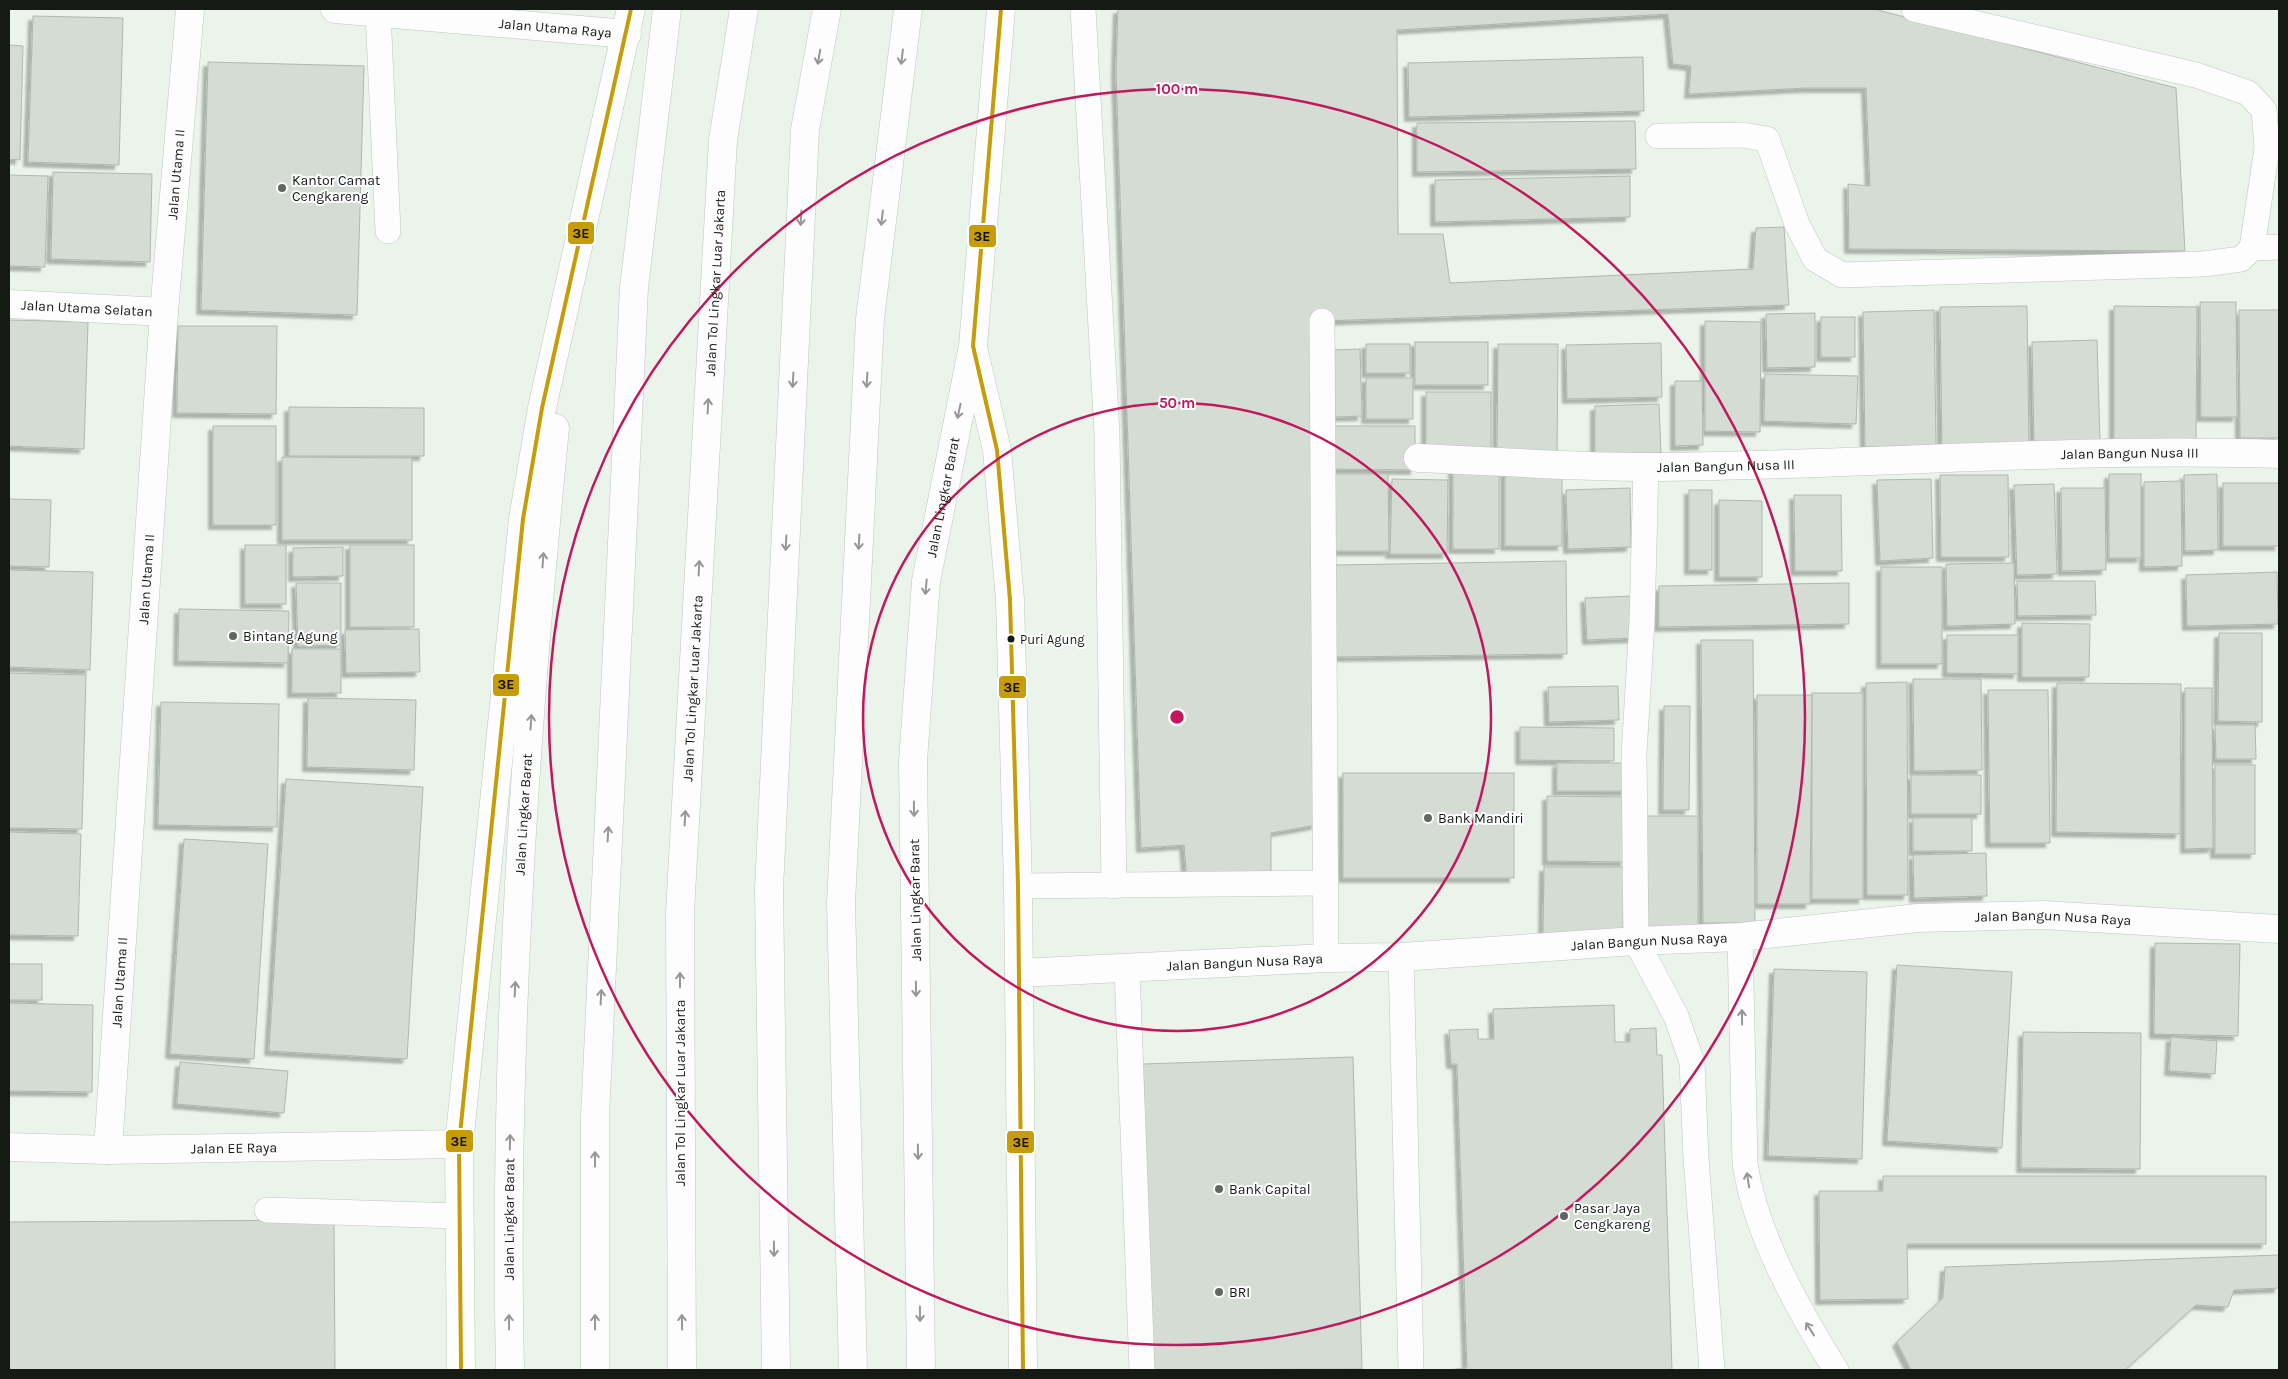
<svg xmlns="http://www.w3.org/2000/svg" width="2288" height="1379" font-family="Karla,sans-serif">
	<style>
		.building { fill: #d4dcd4; stroke: #b0b7b0; filter: url(#shadow) }
		.lines { fill: none; stroke-linecap: round; stroke-linejoin: round }
		.lane-casing { stroke: #bfc6bf; stroke-width: 26 }
		.street-casing { stroke: #bfc6bf; stroke-width: 29 }
		.secondary-casing { stroke: #bfc6bf; stroke-width: 29 }
		.primary-casing { stroke: #bfc6bf; stroke-width: 29 }
		.highway-casing { stroke: #bfc6bf; stroke-width: 29 }
		.lane { stroke: #fcfdfc; stroke-width: 25 }
		.street { stroke: #fcfdfc; stroke-width: 28 }
		.secondary { stroke: #fcfdfc; stroke-width: 28 }
		.primary { stroke: #fcfdfc; stroke-width: 28 }
		.highway { stroke: #fcfdfc; stroke-width: 28 }
		.bus-1-casing { stroke: #fff; stroke-width: 8 }
		.bus-1 { stroke: #c79c08; stroke-width: 4 }
		.oneway { stroke: #949794 }
		.ring { fill: none; stroke: #c2185b; stroke-width: 2.5 }
		.poi-dot { fill: #606660; stroke: #fff; stroke-width: 2 }
		.bus-dot { fill: #151a15; stroke: #fff; stroke-width: 2 }
		.labels { text-anchor: middle; stroke-width: 4; stroke-linejoin: round; paint-order: stroke }
		.bus-label { font-size: 13px; fill: #151a15; stroke: #fff; text-anchor: start }
		.street-label { font-size: 14px; fill: #151a15; stroke: #fff }
		.poi-label { font-size: 14px; fill: #151a15; stroke: #fff; text-anchor: start }
		.centre { fill: #c2185b; stroke: #fff; stroke-width: 2.5 }
		.ring-label { font-size: 15px; text-anchor: middle; font-weight: bold; fill: #c2185b; stroke: #fff; stroke-width: 4; stroke-linejoin: round; paint-order: stroke }
		.line-badge { stroke: #fff; stroke-width: 2 }
		.pale-badge-label { font-size: 14px; text-anchor: middle; font-weight: bold; fill: #111 }
	</style>
	<defs>
		<filter id="shadow"><feDropShadow dx="-4.5" dy="4.5" stdDeviation="1" flood-color="#0004"/></filter>
	</defs>
	<rect width="100%" height="100%" fill="#ebf4eb"/>
	<g class="building">
		<path d="M1118,9H1874L2176,88L2185,251L1849,249L1848,184L1870,186L1866,88H1805L1689,94L1691,66L1673,64L1668,14L1397,30L1398,234H1443L1450,283L1753,269L1756,228L1784,227L1789,305L1322,321L1316,825L1271,833V873L1187,879L1184,845L1141,848L1116,71Z"/>
		<path d="M33,16L123,18L119,165L28,162Z"/>
		<path d="M9,45L23,46L20,160L9,159Z"/>
		<path d="M1643,57L1644,111L1409,117L1408,63Z"/>
		<path d="M208,62L364,66L357,315L201,310Z"/>
		<path d="M1635,121L1636,169L1417,172V123Z"/>
		<path d="M53,172L152,174L150,262L51,259Z"/>
		<path d="M9,175L48,176L45,267L9,266Z"/>
		<path d="M1630,176V217L1435,222V180Z"/>
		<path d="M2200,302H2236L2237,417H2201Z"/>
		<path d="M2027,306L2029,449L1942,451L1940,307Z"/>
		<path d="M2114,306L2197,307L2196,440H2114Z"/>
		<path d="M1934,310L1936,445L1865,447L1863,312Z"/>
		<path d="M2239,310H2279V438H2240Z"/>
		<path d="M1815,313V367L1767,368L1766,314Z"/>
		<rect x="1821" y="317" width="34" height="40"/>
		<path d="M9,320L88,322L84,449L9,446Z"/>
		<path d="M1705,321L1761,322L1760,432L1705,431Z"/>
		<path d="M178,326H277L276,414L177,413Z"/>
		<path d="M2097,340L2100,441L2034,443L2032,342Z"/>
		<rect x="1415" y="342" width="73" height="43"/>
		<path d="M1661,343L1662,397L1567,399L1566,345Z"/>
		<rect x="1366" y="344" width="44" height="29"/>
		<path d="M1498,344H1558L1557,458H1497Z"/>
		<path d="M1360,349L1362,416L1335,417L1333,350Z"/>
		<path d="M1765,374L1858,376L1856,424L1764,421Z"/>
		<rect x="1366" y="378" width="47" height="41"/>
		<path d="M1675,381H1702L1703,445L1675,446Z"/>
		<rect x="1426" y="392" width="65" height="64"/>
		<path d="M1659,404L1661,453L1595,455V406Z"/>
		<path d="M289,407L424,408V456H289Z"/>
		<rect x="213" y="426" width="63" height="99"/>
		<path d="M1328,426H1415V470L1328,469Z"/>
		<path d="M282,457L412,458V540H282Z"/>
		<rect x="1453" y="464" width="46" height="85"/>
		<rect x="1505" y="471" width="57" height="75"/>
		<path d="M1335,474H1388L1389,551H1335Z"/>
		<rect x="2109" y="474" width="32" height="84"/>
		<path d="M2217,474L2218,550L2185,551L2184,475Z"/>
		<path d="M1940,475H2008L2009,557H1941Z"/>
		<path d="M1392,479L1448,480L1447,554H1390Z"/>
		<path d="M1931,479L1933,558L1880,561L1877,480Z"/>
		<path d="M2181,481L2182,566L2144,567V482Z"/>
		<rect x="2223" y="483" width="56" height="63"/>
		<path d="M2054,484L2057,574L2017,575L2014,485Z"/>
		<path d="M1630,488L1631,547L1568,549L1566,490Z"/>
		<path d="M2061,488H2105L2106,570L2062,571Z"/>
		<rect x="1689" y="490" width="23" height="80"/>
		<path d="M1794,495H1841L1842,571H1795Z"/>
		<path d="M9,499L51,500L49,567L9,566Z"/>
		<path d="M1719,500L1762,501V577H1719Z"/>
		<rect x="245" y="545" width="41" height="59"/>
		<rect x="350" y="545" width="64" height="82"/>
		<path d="M343,547V576L293,577V548Z"/>
		<path d="M1566,561L1567,654L1336,657L1335,565Z"/>
		<path d="M2014,563L2015,624L1947,626L1946,564Z"/>
		<rect x="1881" y="567" width="61" height="97"/>
		<path d="M9,570L93,572L90,670L9,667Z"/>
		<path d="M2277,572L2278,624L2187,626L2186,575Z"/>
		<path d="M2017,581H2095L2096,615L2018,616Z"/>
		<path d="M296,583H341V645L298,646Z"/>
		<path d="M1849,583V624L1659,627V586Z"/>
		<path d="M1632,596L1634,638L1587,640L1585,598Z"/>
		<path d="M179,609L289,611L288,663L178,661Z"/>
		<path d="M2022,623L2090,624L2089,677H2022Z"/>
		<path d="M419,629L420,672L346,673L345,630Z"/>
		<path d="M2219,633H2262V722L2218,721Z"/>
		<path d="M1947,635H2018V674L1947,673Z"/>
		<path d="M1701,640H1753L1755,923H1703Z"/>
		<rect x="292" y="649" width="49" height="44"/>
		<path d="M9,673L86,675L82,829L9,828Z"/>
		<path d="M1913,679H1981L1982,770L1914,771Z"/>
		<path d="M1907,682L1908,895H1867L1866,683Z"/>
		<path d="M2057,683L2181,684L2180,834L2056,832Z"/>
		<path d="M1618,686L1619,720L1549,722L1548,687Z"/>
		<path d="M2185,688H2212L2213,848L2185,849Z"/>
		<path d="M1988,690H2048L2050,843H1990Z"/>
		<rect x="1812" y="693" width="51" height="206"/>
		<path d="M1757,695H1812L1810,904H1757Z"/>
		<path d="M308,698L416,700L414,770L307,767Z"/>
		<path d="M161,702L279,704L277,827L158,825Z"/>
		<path d="M1664,706H1690L1689,810H1663Z"/>
		<path d="M2215,725H2255L2256,759H2216Z"/>
		<path d="M1520,727L1614,728V761L1520,760Z"/>
		<rect x="1557" y="763" width="69" height="28"/>
		<rect x="2215" y="765" width="40" height="89"/>
		<rect x="1343" y="773" width="171" height="105"/>
		<rect x="1911" y="775" width="70" height="39"/>
		<path d="M286,779L423,787L407,1059L269,1051Z"/>
		<path d="M1547,796L1626,797L1625,862L1547,861Z"/>
		<path d="M1643,816H1698V929H1644Z"/>
		<rect x="1913" y="818" width="59" height="33"/>
		<path d="M9,832L81,834L78,936L9,935Z"/>
		<path d="M184,839L268,844L254,1059L170,1054Z"/>
		<path d="M1986,853L1987,896L1914,898L1913,855Z"/>
		<path d="M1544,867H1624L1623,935L1543,934Z"/>
		<path d="M2155,943L2240,944L2238,1036L2154,1034Z"/>
		<rect x="9" y="964" width="33" height="36"/>
		<path d="M1897,965L2012,972L2002,1148L1887,1141Z"/>
		<path d="M1774,969L1867,972L1862,1159L1768,1156Z"/>
		<path d="M9,1003L93,1005L92,1092L9,1091Z"/>
		<path d="M1614,1005L1615,1042H1630V1029L1656,1028L1657,1055H1662L1672,1370H1446L1467,1368L1457,1064H1451L1449,1030L1478,1029V1039H1494L1493,1009Z"/>
		<path d="M2023,1032L2141,1033L2140,1169L2021,1168Z"/>
		<path d="M2171,1037L2217,1041L2215,1074L2169,1071Z"/>
		<path d="M1353,1057L1362,1369L1152,1370L1143,1064Z"/>
		<path d="M180,1062L288,1071L284,1113L177,1104Z"/>
		<path d="M1883,1176H2266V1244H1907L1908,1299L1820,1300L1819,1191H1883Z"/>
		<path d="M334,1220L335,1370H9V1222Z"/>
		<path d="M2279,1255V1288L2234,1290L2228,1307L2196,1305L2125,1370H1911L1897,1342L1943,1298L1945,1267Z"/>
	</g>
	<g class="lines">
		<defs>
			<g id="lane">
				<path d="M1083,9L1107,434L1114,886"/>
				<path d="M378,12L388,231"/>
				<path d="M1658,136L1742,135L1767,139L1797,224L1815,259L1842,275L2204,264L2241,259L2252,248L2267,148L2264,110L2248,93L2196,75L1914,9"/>
				<path d="M2252,248L2279,247"/>
				<path d="M1322,321L1326,958"/>
				<path d="M1646,467L1642,622L1634,754L1636,941L1676,1016L1692,1062L1696,1158L1712,1370"/>
				<path d="M1018,886L1326,883"/>
				<path d="M1740,937L1745,1164C1756,1235 1798,1309 1836,1370"/>
				<path d="M1401,957L1411,1370"/>
				<path d="M1127,968L1142,1370"/>
				<path d="M267,1210L459,1216"/>
			</g>
			<g id="street">
				<path id="s1" d="M9,304L164,312"/>
				<path id="s2" d="M1418,458C1494,461 1571,467 1647,467C1858,466 2069,447 2279,454"/>
				<path id="s3" d="M9,1147L108,1150L459,1144"/>
				<path id="s4" d="M108,1150L164,312L190,9"/>
			</g>
			<g id="secondary">
				<path id="s5" d="M335,9L627,34"/>
				<path id="s6" d="M1019,973L1326,958L1401,957L1636,941L1740,937L1918,918L2043,915L2279,929"/>
			</g>
			<g id="primary">
				<path d="M974,352L997,450L1010,600L1018,886L1023,1370"/>
				<path d="M461,1370L459,1144L523,519L542,408L631,9"/>
				<path id="s7" d="M510,1370C503,1056 524,741 555,428"/>
				<path id="s8" d="M921,1370L913,761L926,581L973,346L1001,9"/>
			</g>
			<g id="highway">
				<path d="M595,1370V1117L634,288L667,9"/>
				<path id="s9" d="M682,1370L680,912L723,140L744,9"/>
				<path d="M776,1370L769,889L805,130L827,9"/>
				<path d="M853,1370L841,903L870,319L908,9"/>
			</g>
		</defs>
		<use href="#lane" class="lane-casing"/>
		<use href="#street" class="street-casing"/>
		<use href="#secondary" class="secondary-casing"/>
		<use href="#primary" class="primary-casing"/>
		<use href="#highway" class="highway-casing"/>
		<use href="#lane" class="lane"/>
		<use href="#street" class="street"/>
		<use href="#secondary" class="secondary"/>
		<use href="#primary" class="primary"/>
		<use href="#highway" class="highway"/>
		<defs>
			<g id="bus-1">
				<path d="M1001,9L973,346L997,450L1010,600L1018,886L1023,1370"/>
				<path d="M461,1370L459,1144L523,519L542,408L631,9"/>
			</g>
		</defs>
		<use href="#bus-1" class="bus-1-casing"/>
		<use href="#bus-1" class="bus-1"/>
	</g>
	<defs><path id="oneway-shaft" d="M-6 0H5M1.5-3L5.5 0L1.5 3" fill="none" stroke-width="1.6" stroke-linecap="round" stroke-linejoin="round" transform="scale(1.25)"/></defs>
	<g class="oneway">
		<use href="#oneway-shaft" transform="translate(819 57) rotate(100)"/>
		<use href="#oneway-shaft" transform="translate(902 57) rotate(97)"/>
		<use href="#oneway-shaft" transform="translate(801 218) rotate(93)"/>
		<use href="#oneway-shaft" transform="translate(882 218) rotate(97)"/>
		<use href="#oneway-shaft" transform="translate(793 380) rotate(93)"/>
		<use href="#oneway-shaft" transform="translate(867 380) rotate(93)"/>
		<use href="#oneway-shaft" transform="translate(708 406) rotate(-87)"/>
		<use href="#oneway-shaft" transform="translate(959 411) rotate(102)"/>
		<use href="#oneway-shaft" transform="translate(859 542) rotate(93)"/>
		<use href="#oneway-shaft" transform="translate(786 543) rotate(93)"/>
		<use href="#oneway-shaft" transform="translate(543 560) rotate(-86)"/>
		<use href="#oneway-shaft" transform="translate(699 568) rotate(-87)"/>
		<use href="#oneway-shaft" transform="translate(926 587) rotate(95)"/>
		<use href="#oneway-shaft" transform="translate(531 722) rotate(-86)"/>
		<use href="#oneway-shaft" transform="translate(914 809) rotate(89)"/>
		<use href="#oneway-shaft" transform="translate(685 818) rotate(-87)"/>
		<use href="#oneway-shaft" transform="translate(608 834) rotate(-87)"/>
		<use href="#oneway-shaft" transform="translate(680 980) rotate(-90)"/>
		<use href="#oneway-shaft" transform="translate(515 989) rotate(-87)"/>
		<use href="#oneway-shaft" transform="translate(916 989) rotate(89)"/>
		<use href="#oneway-shaft" transform="translate(601 997) rotate(-87)"/>
		<use href="#oneway-shaft" transform="translate(1742 1017) rotate(-91)"/>
		<use href="#oneway-shaft" transform="translate(510 1142) rotate(-89)"/>
		<use href="#oneway-shaft" transform="translate(918 1152) rotate(89)"/>
		<use href="#oneway-shaft" transform="translate(595 1159) rotate(-90)"/>
		<use href="#oneway-shaft" transform="translate(1748 1180) rotate(-99)"/>
		<use href="#oneway-shaft" transform="translate(774 1249) rotate(89)"/>
		<use href="#oneway-shaft" transform="translate(920 1314) rotate(89)"/>
		<use href="#oneway-shaft" transform="translate(509 1322) rotate(-91)"/>
		<use href="#oneway-shaft" transform="translate(595 1322) rotate(-90)"/>
		<use href="#oneway-shaft" transform="translate(682 1322) rotate(-91)"/>
		<use href="#oneway-shaft" transform="translate(1810 1329) rotate(-122)"/>
	</g>
	<g class="ring">
		<circle cx="1177" cy="717" r="314"/>
		<circle cx="1177" cy="717" r="628"/>
	</g>
	<g class="poi-dot">
		<circle cx="282" cy="188" r="5"/>
		<circle cx="233" cy="636" r="5"/>
		<circle cx="1428" cy="818" r="5"/>
		<circle cx="1219" cy="1189" r="5"/>
		<circle cx="1564" cy="1216" r="5"/>
		<circle cx="1219" cy="1292" r="5"/>
	</g>
	<circle class="bus-dot" cx="1011" cy="639" r="4.5"/>
	<g class="labels">
		<g class="bus-label">
			<text x="1020" y="644">Puri Agung</text>
		</g>
		<g class="street-label">
			<text dy="5" stroke="none"><textPath href="#s5" startOffset="221">Jalan Utama Raya</textPath></text>
			<text dy="5" stroke="none"><textPath href="#s4" startOffset="978">Jalan Utama II</textPath></text>
			<text dy="5" stroke="none"><textPath href="#s9" startOffset="1088">Jalan Tol Lingkar Luar Jakarta</textPath></text>
			<text dy="5" stroke="none"><textPath href="#s1" startOffset="78">Jalan Utama Selatan</textPath></text>
			<text dy="5" stroke="none"><textPath href="#s2" startOffset="712">Jalan Bangun Nusa III</textPath></text>
			<text dy="5" stroke="none"><textPath href="#s2" startOffset="308">Jalan Bangun Nusa III</textPath></text>
			<text dy="5" stroke="none"><textPath href="#s8" startOffset="875">Jalan Lingkar Barat</textPath></text>
			<text dy="5" stroke="none"><textPath href="#s4" startOffset="572">Jalan Utama II</textPath></text>
			<text dy="5" stroke="none"><textPath href="#s9" startOffset="682">Jalan Tol Lingkar Luar Jakarta</textPath></text>
			<text dy="5" stroke="none"><textPath href="#s7" startOffset="556">Jalan Lingkar Barat</textPath></text>
			<text transform="translate(915 900) rotate(-91)" y="5">Jalan Lingkar Barat</text>
			<text dy="5" stroke="none"><textPath href="#s6" startOffset="1036">Jalan Bangun Nusa Raya</textPath></text>
			<text dy="5" stroke="none"><textPath href="#s6" startOffset="631">Jalan Bangun Nusa Raya</textPath></text>
			<text dy="5" stroke="none"><textPath href="#s6" startOffset="226">Jalan Bangun Nusa Raya</textPath></text>
			<text dy="5" stroke="none"><textPath href="#s4" startOffset="168">Jalan Utama II</textPath></text>
			<text transform="translate(680 1093) rotate(-90)" y="5">Jalan Tol Lingkar Luar Jakarta</text>
			<text dy="5" stroke="none"><textPath href="#s3" startOffset="225">Jalan EE Raya</textPath></text>
			<text dy="5" stroke="none"><textPath href="#s7" startOffset="151">Jalan Lingkar Barat</textPath></text>
		</g>
		<g class="poi-label">
			<text x="292" y="185">Kantor Camat<tspan x="292" dy="16">Cengkareng</tspan></text>
			<text x="243" y="641">Bintang Agung</text>
			<text x="1438" y="823">Bank Mandiri</text>
			<text x="1229" y="1194">Bank Capital</text>
			<text x="1574" y="1213">Pasar Jaya<tspan x="1574" dy="16">Cengkareng</tspan></text>
			<text x="1229" y="1297">BRI</text>
		</g>
	</g>
	<circle cx="1177" cy="717" r="8" class="centre"/>
	<g class="ring-label">
		<text x="1177" y="94">100 m</text>
		<text x="1177" y="408">50 m</text>
	</g>
	<g class="line-badge">
		<rect x="567" y="221" width="28" height="24" rx="5" fill="#c79c08"/>
		<rect x="968" y="224" width="29" height="24" rx="5" fill="#c79c08"/>
		<rect x="492" y="673" width="28" height="24" rx="5" fill="#c79c08"/>
		<rect x="998" y="675" width="29" height="24" rx="5" fill="#c79c08"/>
		<rect x="445" y="1129" width="29" height="24" rx="5" fill="#c79c08"/>
		<rect x="1006" y="1130" width="29" height="24" rx="5" fill="#c79c08"/>
	</g>
	<g class="pale-badge-label">
		<text x="581" y="238">3E</text>
		<text x="982" y="241">3E</text>
		<text x="506" y="689">3E</text>
		<text x="1012" y="692">3E</text>
		<text x="459" y="1146">3E</text>
		<text x="1021" y="1147">3E</text>
	</g>
	<rect width="2288" height="1379" fill="none" stroke="#151a15" stroke-width="20"/>
</svg>
